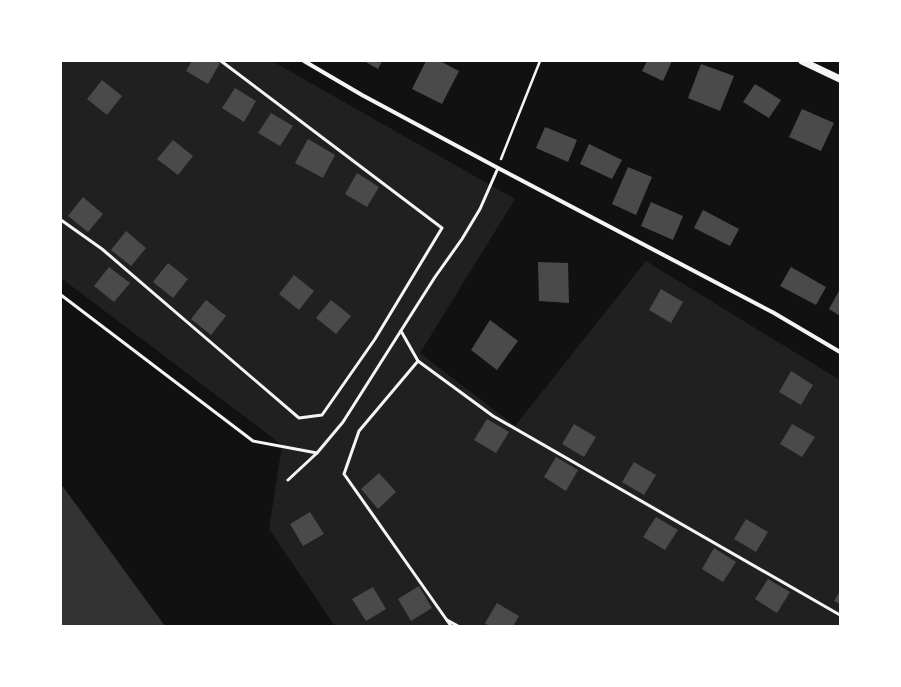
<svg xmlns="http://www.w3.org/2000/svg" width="901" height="687" font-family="'Sofia Sans Condensed',sans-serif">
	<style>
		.green { fill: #202020 }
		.water { fill: #333 }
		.building { fill: #4a4a4a }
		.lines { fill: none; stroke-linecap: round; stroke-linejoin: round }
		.path { stroke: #f5f5f5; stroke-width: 2.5 }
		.service { stroke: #f5f5f5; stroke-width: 3 }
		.minor { stroke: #f5f5f5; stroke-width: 4 }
		.tertiary { stroke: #f5f5f5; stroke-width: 7 }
	</style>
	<rect width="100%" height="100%" fill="#111"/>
	<path class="green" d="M61,61H272L515,199L420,353L515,426L646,261L840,380V626H335L269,529L282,445L61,278Z"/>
	<path class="water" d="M61,484L165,626H61Z"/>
	<g class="building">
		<path d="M192,61H216L220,63L208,84L186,71Z"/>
		<path d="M364,61H382L378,69Z"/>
		<path d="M426,61H440L459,71L442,104L412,89Z"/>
		<path d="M647,61H672L663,81L642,71Z"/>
		<path d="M701,64L734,76L720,111L688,98Z"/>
		<path d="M102,80L122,96L107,115L87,99Z"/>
		<path d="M755,84L781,100L769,118L743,102Z"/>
		<path d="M235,88L256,101L244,122L222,108Z"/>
		<path d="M802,109L834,123L821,151L789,137Z"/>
		<path d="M271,113L293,126L280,146L258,133Z"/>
		<path d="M545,127L577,140L568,162L536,148Z"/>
		<path d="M308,139L335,155L323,178L295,163Z"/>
		<path d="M173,140L193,156L178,175L157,159Z"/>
		<path d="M589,144L622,160L612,179L580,164Z"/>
		<path d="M628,167L652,177L636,215L612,204Z"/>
		<path d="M357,173L379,187L367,207L345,194Z"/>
		<path d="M83,197L103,214L88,232L68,216Z"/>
		<path d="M651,202L683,216L673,240L641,226Z"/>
		<path d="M703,210L739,229L730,246L694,228Z"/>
		<path d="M126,231L146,248L131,266L111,250Z"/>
		<path d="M538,262L568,263L569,303L539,301Z"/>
		<path d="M168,263L188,279L173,298L153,282Z"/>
		<path d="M109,267L130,283L114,302L94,286Z"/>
		<path d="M791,267L826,287L816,305L780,286Z"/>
		<path d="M294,275L314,291L299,310L279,294Z"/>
		<path d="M661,289L683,302L671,323L649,310Z"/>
		<path d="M840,289V316L829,309Z"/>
		<path d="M206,300L226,316L211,335L191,319Z"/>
		<path d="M331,300L351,316L336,334L316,318Z"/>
		<path d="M490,320L518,341L497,370L471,350Z"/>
		<path d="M791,371L813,385L801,405L779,392Z"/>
		<path d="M487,419L509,432L496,453L474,440Z"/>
		<path d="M574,424L596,437L584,457L562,444Z"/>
		<path d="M792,424L815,437L802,457L780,444Z"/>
		<path d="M556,457L578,470L566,491L544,477Z"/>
		<path d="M634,462L656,475L644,495L622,482Z"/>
		<path d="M379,473L396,492L378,509L361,489Z"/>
		<path d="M310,512L324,534L303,546L290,524Z"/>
		<path d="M656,517L678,530L665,550L643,537Z"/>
		<path d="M746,519L768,532L756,552L734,539Z"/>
		<path d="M714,548L736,562L723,582L702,569Z"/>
		<path d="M768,579L790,592L777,613L755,599Z"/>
		<path d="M419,586L432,608L411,621L398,599Z"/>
		<path d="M373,587L386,609L366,621L352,599Z"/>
		<path d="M840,591V604L834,601Z"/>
		<path d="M497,603L519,616L513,626H489L485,623Z"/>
	</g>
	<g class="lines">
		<path class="path" d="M501,159L540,61"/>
		<g class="service">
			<path d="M61,220L102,249L299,418L322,415L375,339L442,228L221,61"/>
			<path d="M61,295L253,441L317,453"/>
			<path d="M401,331L418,361L493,416L840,615"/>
			<path d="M418,361L359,431L344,474L451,626"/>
			<path d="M288,480L317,453L343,422L435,277L462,239L480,209L498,168"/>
			<path d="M447,620L458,626"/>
		</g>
		<path class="minor" d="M304,61L362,95L498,168L774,313L840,352"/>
		<path class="tertiary" d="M802,61L840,79"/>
	</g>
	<rect width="901" height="687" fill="none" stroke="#ffffff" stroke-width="124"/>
</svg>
